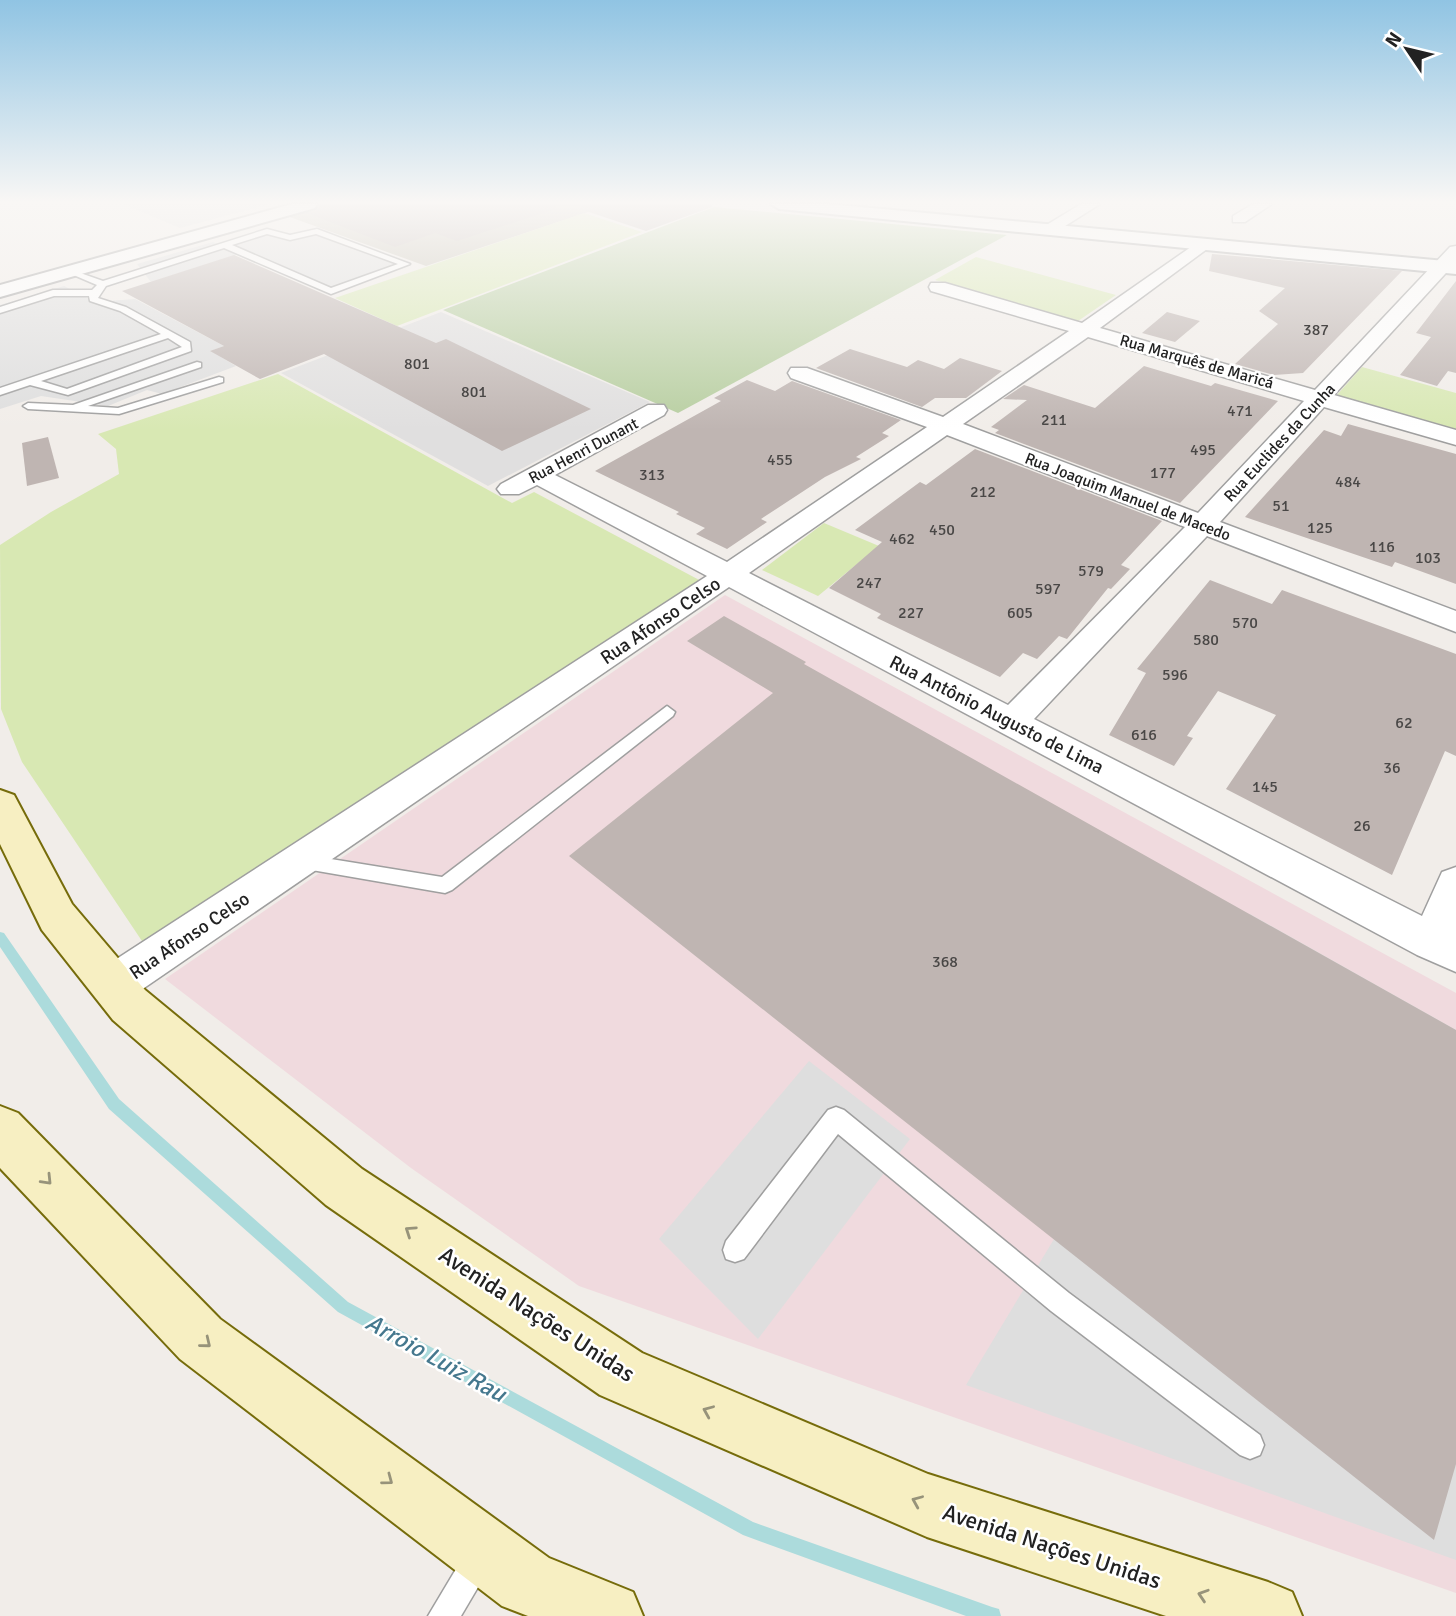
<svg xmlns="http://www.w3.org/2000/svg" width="1456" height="1616" font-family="Signika,sans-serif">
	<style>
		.residential { fill: #e0dfdf }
		.commercial { fill: #f0dade }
		.construction { fill: #c6c2b5 }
		.grass { fill: #d8e8b3 }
		.forest { fill: #b7cea0 }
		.parking { fill: #dedede }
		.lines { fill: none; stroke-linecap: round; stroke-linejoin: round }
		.stream { fill: #acdbdc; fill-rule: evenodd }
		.building { fill: #bfb5b2 }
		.service-casing { stroke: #9f9f9f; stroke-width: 3 }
		.minor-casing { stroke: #9f9f9f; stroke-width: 3 }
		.tertiary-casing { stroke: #9f9f9f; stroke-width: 4 }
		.secondary-casing { stroke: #766c0b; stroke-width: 4 }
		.service { fill: #fff; fill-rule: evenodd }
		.minor { fill: #fff; fill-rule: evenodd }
		.tertiary { fill: #fff; fill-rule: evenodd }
		.secondary { fill: #f7efc2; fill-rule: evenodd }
		.oneway { stroke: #97937a }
		.labels { text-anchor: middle; stroke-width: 5; stroke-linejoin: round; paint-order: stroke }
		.number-label { font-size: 16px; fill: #494746 }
		.far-street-label { font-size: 16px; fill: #222; stroke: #fff }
		.street-label { font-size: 19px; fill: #222; stroke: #fff }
		.near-street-label { font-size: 23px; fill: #222; stroke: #fff }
		.near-water-label { font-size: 24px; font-style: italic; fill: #45788e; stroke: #fff }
	</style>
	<rect width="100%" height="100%" fill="#f1ede9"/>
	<g class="residential">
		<path d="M123,204H270L180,228Z"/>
		<path d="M441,312L650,402L488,486L281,373Z"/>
	</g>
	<path class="commercial" d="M725,595L1456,993V1593L579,1286L411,1168L165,979Z"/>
	<path class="construction" d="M326,204H612L426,266L287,216Z"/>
	<g class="grass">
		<path d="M584,213L642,232L397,326L335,298Z"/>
		<path d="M976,257L1116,295L1078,321L935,280Z"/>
		<path d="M1362,367L1456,393V431L1336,396Z"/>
		<path d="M278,374L512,503L534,492L703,582L148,950L22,762L1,709L0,545L51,512L119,474L116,449L98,434Z"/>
		<path d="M824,523L879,546L818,596L762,570Z"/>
	</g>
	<path class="forest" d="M714,207L1007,235L678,413L443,310Z"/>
	<g class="parking">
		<path d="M265,231L290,238L311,232L405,266L331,291L222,244Z"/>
		<path d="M213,242L239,254L151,282L137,264Z"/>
		<path d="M64,286L95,302L135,299L224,346L211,351L236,366L162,394L147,390L108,406L41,396L0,409V305Z"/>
		<path d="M1250,914L1456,1030V1560L966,1385Z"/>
		<path d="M809,1061L910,1139L758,1339L659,1239Z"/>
	</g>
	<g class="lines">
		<path class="stream" d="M0,932L4,933L119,1099L348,1302L753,1522L992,1607L999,1609L1001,1616H966L743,1535L338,1312L109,1109L0,947Z"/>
	</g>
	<g class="building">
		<path d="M320,204H555L556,209L457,241L435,233L395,247L307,213L316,211Z"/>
		<path d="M581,204H711L712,207L646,231L580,209Z"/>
		<path d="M1212,254L1279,260L1402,271L1303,373L1274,375L1235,364L1278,324L1259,311L1285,288L1209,271Z"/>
		<path d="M234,255L436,343L446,339L591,409L502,451L324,354L260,379L210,351L224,346L122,291Z"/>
		<path d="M1456,281V373L1448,371L1437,386L1400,375L1431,337L1416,333Z"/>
		<path d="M1167,312L1200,321L1175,342L1142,333Z"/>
		<path d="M850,349L907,367L918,360L944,369L960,358L1002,371L966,398H935L922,407L816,368Z"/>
		<path d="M1144,366L1211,386L1215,383L1278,401L1180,503L995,433L999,430L991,427L1027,400L1003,399L1024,385L1095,408Z"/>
		<path d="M747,380L775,391L792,381L901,420L882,433L889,436L856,457L861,459L825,477L761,519L767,522L727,549L696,534L705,528L676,514L679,512L595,471L721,401L714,398Z"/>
		<path d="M1348,424L1456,454V584L1395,562L1392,567L1245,517L1324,430L1341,436Z"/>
		<path d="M48,437L59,478L27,486L22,443Z"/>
		<path d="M975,449L1162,521L1121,565L1130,569L1111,589L1108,588L1067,639L1059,636L1037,659L1023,653L1000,677L877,618L881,614L829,588L882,542L855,530L920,482L926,485Z"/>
		<path d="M1210,580L1272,604L1282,590L1456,654V756L1445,751L1392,875L1226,789L1276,715L1218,691L1187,736L1193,738L1174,766L1109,735L1146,673L1137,669Z"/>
		<path d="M724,616L806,662L804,664L1456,1030V1464L1434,1540L569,856L773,693L687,641Z"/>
	</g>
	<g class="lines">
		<defs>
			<g id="service">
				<path d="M267,229L290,235L317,229L410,264L331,294L224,248L106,286L98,298L126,307L190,342L191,351L68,395L30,385L0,395V388L161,334L120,311L90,301L89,296H54L0,313V307L53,290H92L97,285L69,273V269L103,281ZM267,234L290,240L316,234L398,264L331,288L232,245ZM168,338L182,347L67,389L41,381Z"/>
				<path d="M197,362L201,363V367L88,406L118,408L219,377L223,378V382L119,414L28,409L23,406L28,403L73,405Z"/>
				<path d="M667,706L675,712L673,716L452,890L445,893L300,868L294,866L291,861L294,856L300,854L442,877Z"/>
				<path d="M836,1107L844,1110L1069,1293L1260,1435L1264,1445L1260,1455L1250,1459L1240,1455L1051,1311L838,1134L744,1259L735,1262L726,1259L723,1250L726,1241L828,1110Z"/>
				<path d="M479,1545L490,1549L494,1560L461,1616H428L468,1549Z"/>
			</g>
			<g id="minor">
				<path d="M1081,204H1100L1054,233H1042L1040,229Z"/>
				<path d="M1253,204H1272L1245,222H1233V216Z"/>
				<path d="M1201,240L1207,241L1210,245L1207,249L1100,328L1315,390L1450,247L1456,246V262L1334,395L1456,430V445L1324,407L1220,522L1456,611V632L1207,536L1034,719L1422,916L1442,872L1456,867V972L1417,955L729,587L128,999L113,1004L98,999L92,985L98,971L707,576L537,485L519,494H501L497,489L501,484L648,405H664L667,410L664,415L555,475L727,562L927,427L791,378L788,373L791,368H807L943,417L1069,331L931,291L929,287L931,283H945L1082,323ZM1088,337L1304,401L1198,513L963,424ZM947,435L1185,527L1008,705L749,573Z"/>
			</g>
			<g id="tertiary">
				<path d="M292,204H317L315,208L0,297V285Z"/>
				<path d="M771,204H828L1456,262V274L779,209Z"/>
			</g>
			<g id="secondary">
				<path d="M0,790L14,795L72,904L145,990L362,1169L642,1353L928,1474L1268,1582L1292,1592L1302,1616H1166L927,1537L600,1395L326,1205L113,1020L42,930L0,844Z"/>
				<path d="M0,1106L18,1113L220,1319L549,1558L633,1592L643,1616H528L502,1606L180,1359L0,1168Z"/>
			</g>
		</defs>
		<use href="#service" class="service-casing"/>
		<use href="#minor" class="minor-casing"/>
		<use href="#tertiary" class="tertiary-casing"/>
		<use href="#secondary" class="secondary-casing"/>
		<use href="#service" class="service"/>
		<use href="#minor" class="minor"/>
		<use href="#tertiary" class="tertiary"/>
		<use href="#secondary" class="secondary"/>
	</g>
	<defs><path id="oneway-chevron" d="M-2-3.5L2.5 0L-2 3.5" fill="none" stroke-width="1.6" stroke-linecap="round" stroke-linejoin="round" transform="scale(1.75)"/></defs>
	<g class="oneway">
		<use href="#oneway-chevron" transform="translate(47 1180) rotate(46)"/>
		<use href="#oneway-chevron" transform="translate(410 1231) rotate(-146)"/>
		<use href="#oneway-chevron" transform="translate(206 1343) rotate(39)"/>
		<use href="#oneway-chevron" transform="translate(708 1411) rotate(-157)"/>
		<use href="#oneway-chevron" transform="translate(388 1480) rotate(37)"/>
		<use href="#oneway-chevron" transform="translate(917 1501) rotate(-157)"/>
		<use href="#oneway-chevron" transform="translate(1203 1595) rotate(-162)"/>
	</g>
	<linearGradient id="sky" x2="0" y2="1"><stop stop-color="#90c4e3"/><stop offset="0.47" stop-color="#f9f7f5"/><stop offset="1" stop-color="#f9f7f5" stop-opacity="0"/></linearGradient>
	<rect width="1456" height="430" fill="url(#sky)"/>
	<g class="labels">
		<g class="number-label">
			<text x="1316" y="335">387</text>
			<text x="417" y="369">801</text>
			<text x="474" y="397">801</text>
			<text x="1240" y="416">471</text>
			<text x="1054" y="425">211</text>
			<text x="1203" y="455">495</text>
			<text x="780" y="465">455</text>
			<text x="1163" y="478">177</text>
			<text x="652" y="480">313</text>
			<text x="1348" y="487">484</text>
			<text x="983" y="497">212</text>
			<text x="1281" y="511">51</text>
			<text x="1320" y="533">125</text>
			<text x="942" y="535">450</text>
			<text x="902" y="544">462</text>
			<text x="1382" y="552">116</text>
			<text x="1428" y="563">103</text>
			<text x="1091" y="576">579</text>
			<text x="869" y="588">247</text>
			<text x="1048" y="594">597</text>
			<text x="911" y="618">227</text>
			<text x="1020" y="618">605</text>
			<text x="1245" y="628">570</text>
			<text x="1206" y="645">580</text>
			<text x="1175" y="680">596</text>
			<text x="1404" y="728">62</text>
			<text x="1144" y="740">616</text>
			<text x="1392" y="773">36</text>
			<text x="1265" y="792">145</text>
			<text x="1362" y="831">26</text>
			<text x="945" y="967">368</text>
		</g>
		<g class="far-street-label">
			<text transform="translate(1197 361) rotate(16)" y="6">Rua Marquês de Maricá</text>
			<text transform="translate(1279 442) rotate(-47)" y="6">Rua Euclides da Cunha</text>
			<text transform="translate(583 450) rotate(-28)" y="6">Rua Henri Dunant</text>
			<text transform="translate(1128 496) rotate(21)" y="6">Rua Joaquim Manuel de Macedo</text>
		</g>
		<g class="street-label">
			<text transform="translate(660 620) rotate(-34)" y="7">Rua Afonso Celso</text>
			<text transform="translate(997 714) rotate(27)" y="7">Rua Antônio Augusto de Lima</text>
			<text transform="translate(189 935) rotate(-34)" y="7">Rua Afonso Celso</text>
		</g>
		<g class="near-street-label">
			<text transform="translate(537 1314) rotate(33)" y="8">Avenida Nações Unidas</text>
			<text transform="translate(1052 1546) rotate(18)" y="8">Avenida Nações Unidas</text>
		</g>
		<g class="near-water-label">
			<text transform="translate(436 1358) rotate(29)" y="8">Arroio Luiz Rau</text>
		</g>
	</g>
	<g transform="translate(1407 49) rotate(305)" stroke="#ffffff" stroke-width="5" paint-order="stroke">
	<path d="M0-5L12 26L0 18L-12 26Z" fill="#222222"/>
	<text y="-10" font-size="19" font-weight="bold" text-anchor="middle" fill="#222222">N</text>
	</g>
</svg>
